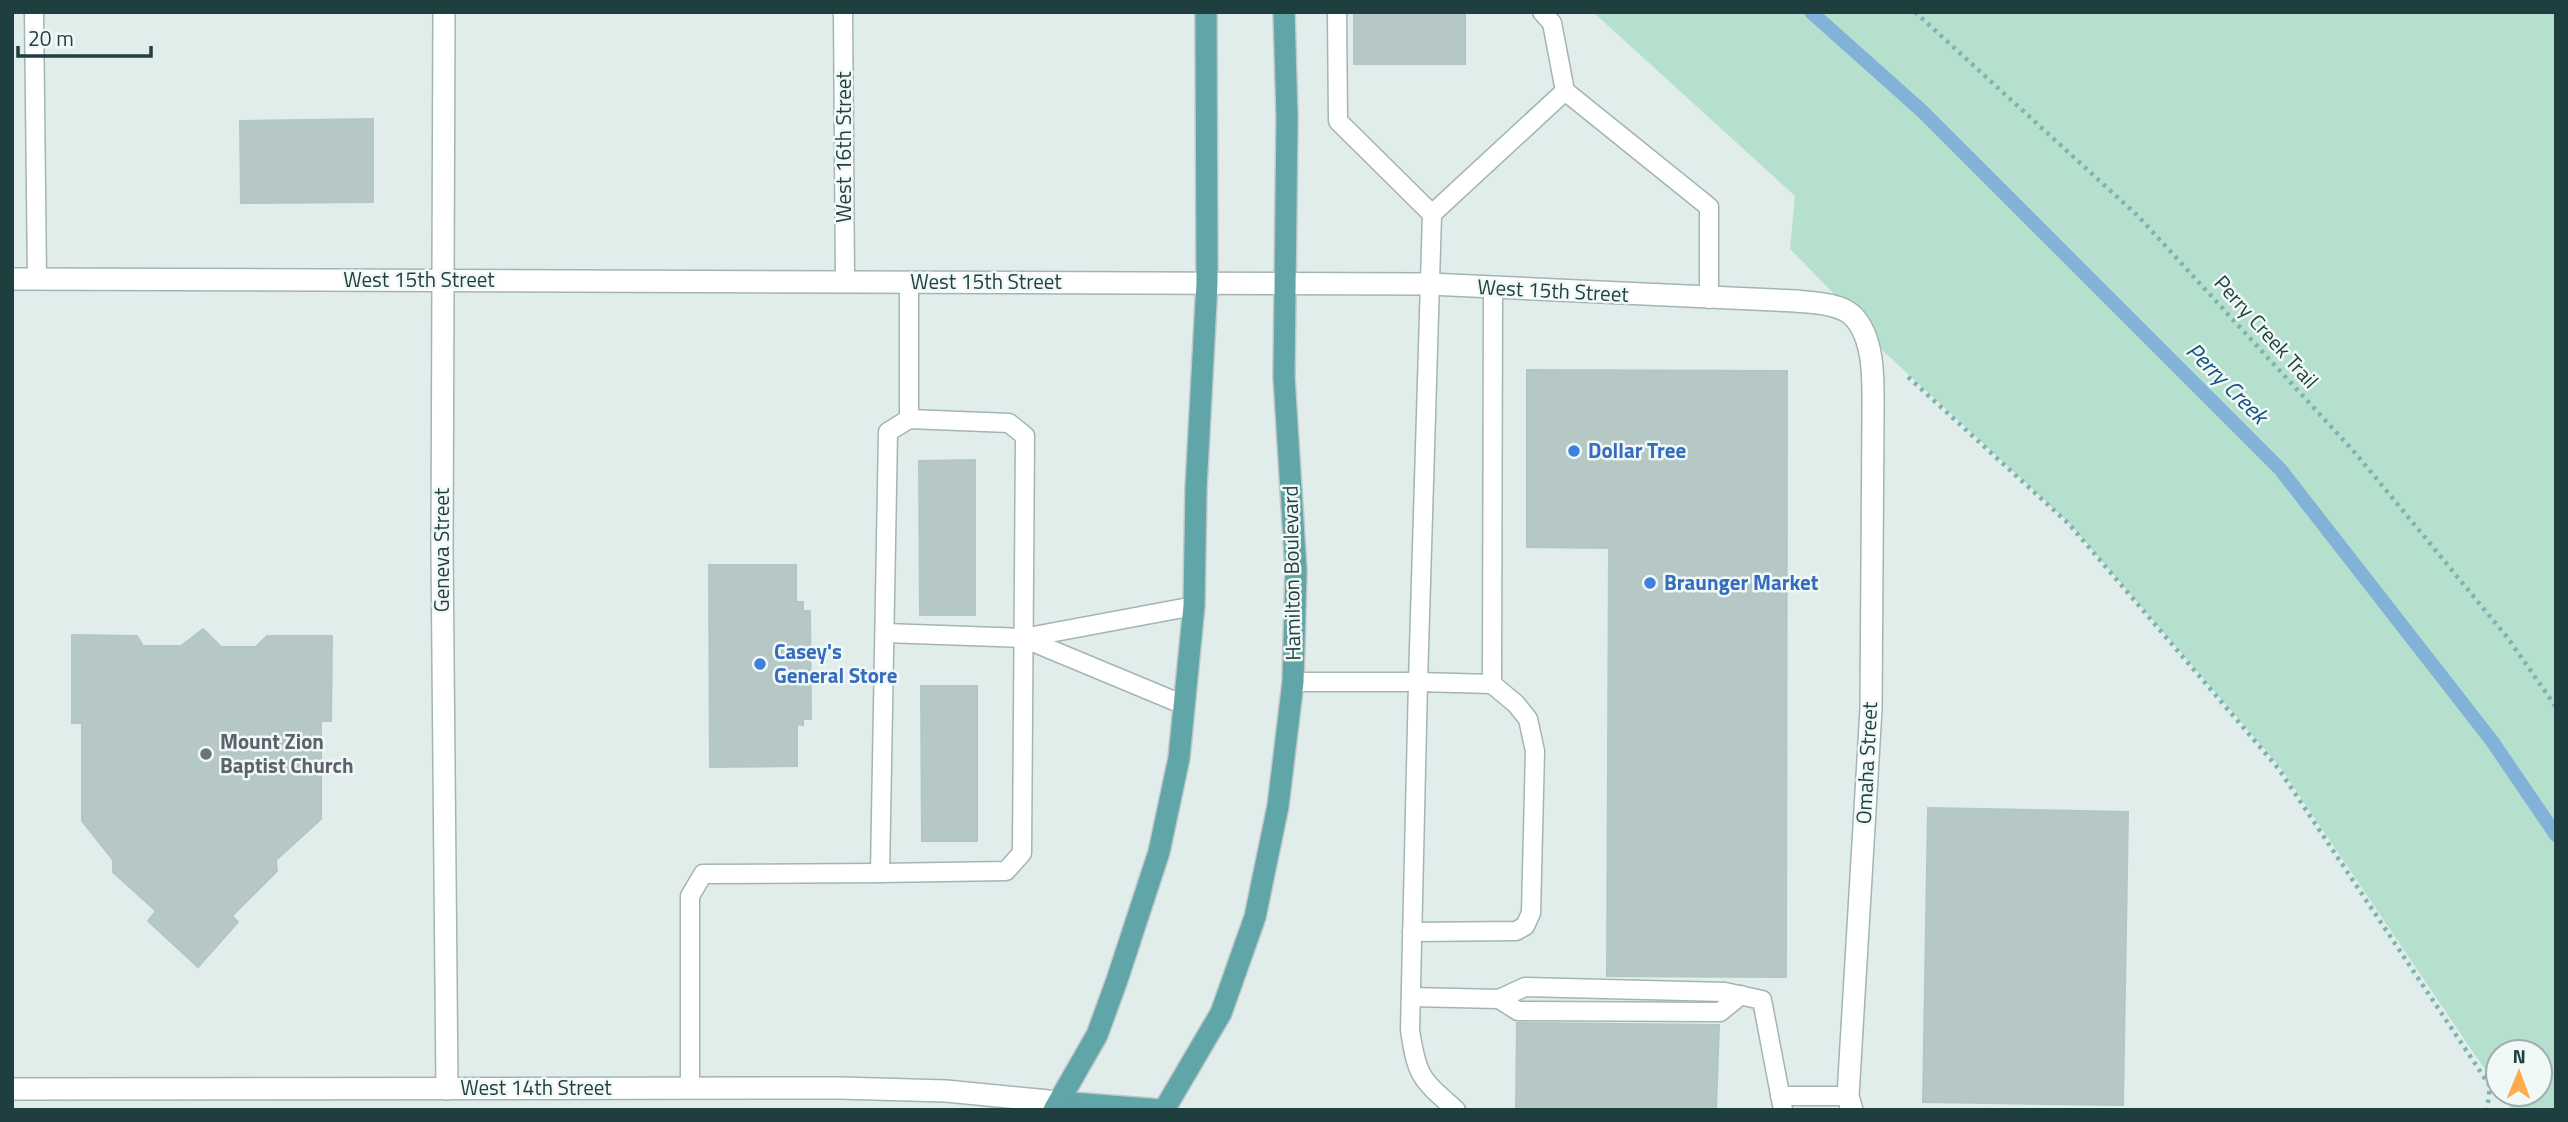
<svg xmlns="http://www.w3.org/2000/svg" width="2568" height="1122" font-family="'Titillium Web',sans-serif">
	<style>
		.green { fill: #b6e0ce }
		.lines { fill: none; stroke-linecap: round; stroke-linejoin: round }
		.stream { stroke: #82b2d8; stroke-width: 14 }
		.building { fill: #b5c8c5; stroke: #b2c7c4; stroke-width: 2 }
		.lane-casing { stroke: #a2b5b4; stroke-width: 21 }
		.street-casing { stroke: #a2b5b4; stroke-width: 24 }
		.primary-casing { stroke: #c0c9c9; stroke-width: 24 }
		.path { stroke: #7db4b2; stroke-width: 4.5; stroke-dasharray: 3.5 5; stroke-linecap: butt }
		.lane { stroke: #fff; stroke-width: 18 }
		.street { stroke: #fff; stroke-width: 21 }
		.primary { stroke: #60a5a7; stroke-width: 21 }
		.shop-dot { fill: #3f7fe0; stroke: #f1f9f7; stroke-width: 2.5 }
		.worship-dot { fill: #6b7280; stroke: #f1f9f7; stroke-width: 2.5 }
		.labels { text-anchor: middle; stroke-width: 5; stroke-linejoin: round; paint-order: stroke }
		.street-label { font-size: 21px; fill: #1f3e3f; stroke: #f1f9f7 }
		.shop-label { font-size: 21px; font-weight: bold; fill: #366cbe; stroke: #f1f9f7; text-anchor: start }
		.worship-label { font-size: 21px; font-weight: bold; fill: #5b616d; stroke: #f1f9f7; text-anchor: start }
		.water-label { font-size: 23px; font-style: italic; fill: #134f81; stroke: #f1f9f7 }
	</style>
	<rect width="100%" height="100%" fill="#e0edeb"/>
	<path class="green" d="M1593,12H2556V1110H2512L2502,1094H2540V1052H2498V1089L2280,767L2069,523L1868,337L1853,313L1790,249L1795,196Z"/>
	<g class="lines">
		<path class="stream" d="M1811,12L1922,111L2280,469L2492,741L2556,835"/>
	</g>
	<g class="building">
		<rect x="1354" y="12" width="111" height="52"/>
		<path d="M373,119V202L241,203L240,121Z"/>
		<path d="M1527,370L1787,371L1786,977L1607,976L1609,548L1527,547Z"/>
		<path d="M975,460V615H920L919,461Z"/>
		<path d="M709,565H796V602H803V611H810L811,719H803V725L797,724V766L710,767Z"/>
		<path d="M203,629L221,647H256L267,636H332L331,721H321V819L276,860L277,871L232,916L238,922L198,967L148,921L156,911L113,872V860L82,821V723H72V635L137,636L143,646H181Z"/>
		<path d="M921,686H977V841H922Z"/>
		<path d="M1928,808L2128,812L2123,1105L1923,1102Z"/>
		<path d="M1517,1023L1719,1025L1716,1110H1516Z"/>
	</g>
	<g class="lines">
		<defs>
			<g id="lane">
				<path d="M34,12L37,279"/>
				<path d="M843,12L845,281"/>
				<path d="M1337,12L1338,121L1432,214"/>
				<path d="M1542,12L1552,23L1565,91"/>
				<path d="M909,282V419"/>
				<path d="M909,419L1009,423L1025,436L1022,853L1006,871L880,873L888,432Z"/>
				<path d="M885,633L1023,638L1194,606"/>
				<path d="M1023,638L1184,705"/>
				<path d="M1293,682H1418L1432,214L1565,91L1709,207V299"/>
				<path d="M1412,932L1516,931L1525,926L1531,913L1535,751L1528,719L1516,704L1492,684L1493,288"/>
				<path d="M1411,997L1499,999L1525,987L1725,992L1762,1000L1783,1110"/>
				<path d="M1499,999L1518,1011L1720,1012L1741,995"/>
				<path d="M690,1087V896L703,874L880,873"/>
				<path d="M1780,1096H1848"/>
				<path d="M1456,1110C1421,1079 1417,1077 1410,1030L1418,682L1492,684"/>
			</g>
			<g id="street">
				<path d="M444,12L442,550L447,1089"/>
				<path d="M12,279L1429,284L1796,301C1813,303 1840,303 1853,316C1876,340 1873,385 1873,416L1871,709L1848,1096L1852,1110"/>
				<path d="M12,1089L840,1088L946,1091L1059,1102"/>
			</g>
			<g id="primary">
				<path d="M1059,1102L1161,1110"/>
				<path d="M1054,1110L1097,1035L1117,980L1159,852L1179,758L1194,606L1196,488L1207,283L1206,12"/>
				<path d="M1164,1110L1221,1013L1255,917L1278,806L1293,682L1296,571L1284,377L1287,117L1284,12"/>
			</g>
		</defs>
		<use href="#lane" class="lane-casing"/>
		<use href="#street" class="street-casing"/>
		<use href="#primary" class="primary-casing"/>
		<g class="path">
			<path d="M1915,12L2138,216L2357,455L2507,637L2556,707"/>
			<path d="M1908,377L2069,524L2278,768L2490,1086L2487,1110"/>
		</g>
		<use href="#lane" class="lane"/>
		<use href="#street" class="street"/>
		<use href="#primary" class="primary"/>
	</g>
	<g class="shop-dot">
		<circle cx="1574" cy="451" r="7"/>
		<circle cx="1650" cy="583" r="7"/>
		<circle cx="760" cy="664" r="7"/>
	</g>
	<circle class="worship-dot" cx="206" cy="754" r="7"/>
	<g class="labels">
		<g class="street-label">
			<text transform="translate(844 147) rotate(-90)" y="7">West 16th Street</text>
			<text x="419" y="287">West 15th Street</text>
			<text x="986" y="289">West 15th Street</text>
			<text transform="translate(1553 291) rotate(3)" y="7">West 15th Street</text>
			<text transform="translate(2266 332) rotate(48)" y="7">Perry Creek Trail</text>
			<text transform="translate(442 550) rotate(-90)" y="7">Geneva Street</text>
			<text transform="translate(1292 573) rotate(-91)" y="7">Hamilton Boulevard</text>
			<text transform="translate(1867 763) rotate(-87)" y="7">Omaha Street</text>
			<text x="536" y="1095">West 14th Street</text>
		</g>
		<g class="shop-label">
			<text x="1588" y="458">Dollar Tree</text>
			<text x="1664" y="590">Braunger Market</text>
			<text x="774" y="659">Casey's<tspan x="774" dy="24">General Store</tspan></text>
		</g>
		<g class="worship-label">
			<text x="220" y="749">Mount Zion<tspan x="220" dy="24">Baptist Church</tspan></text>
		</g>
		<g class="water-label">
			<text transform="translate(2227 383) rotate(45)" y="8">Perry Creek</text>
		</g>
	</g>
	<rect width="2568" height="1122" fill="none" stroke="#1f3e3f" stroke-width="28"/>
	<g transform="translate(2519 1073) rotate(1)"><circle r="33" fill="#f1f9f7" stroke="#9daead" stroke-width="2"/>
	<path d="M0-5L12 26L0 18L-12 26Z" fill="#ffab4c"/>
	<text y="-10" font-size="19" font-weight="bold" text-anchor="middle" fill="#1f3e3f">N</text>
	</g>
	<path d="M18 46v10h133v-10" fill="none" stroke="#1f3e3f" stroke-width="3.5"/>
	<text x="28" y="46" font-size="21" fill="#1f3e3f" stroke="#f1f9f7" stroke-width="5" paint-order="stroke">20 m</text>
</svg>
